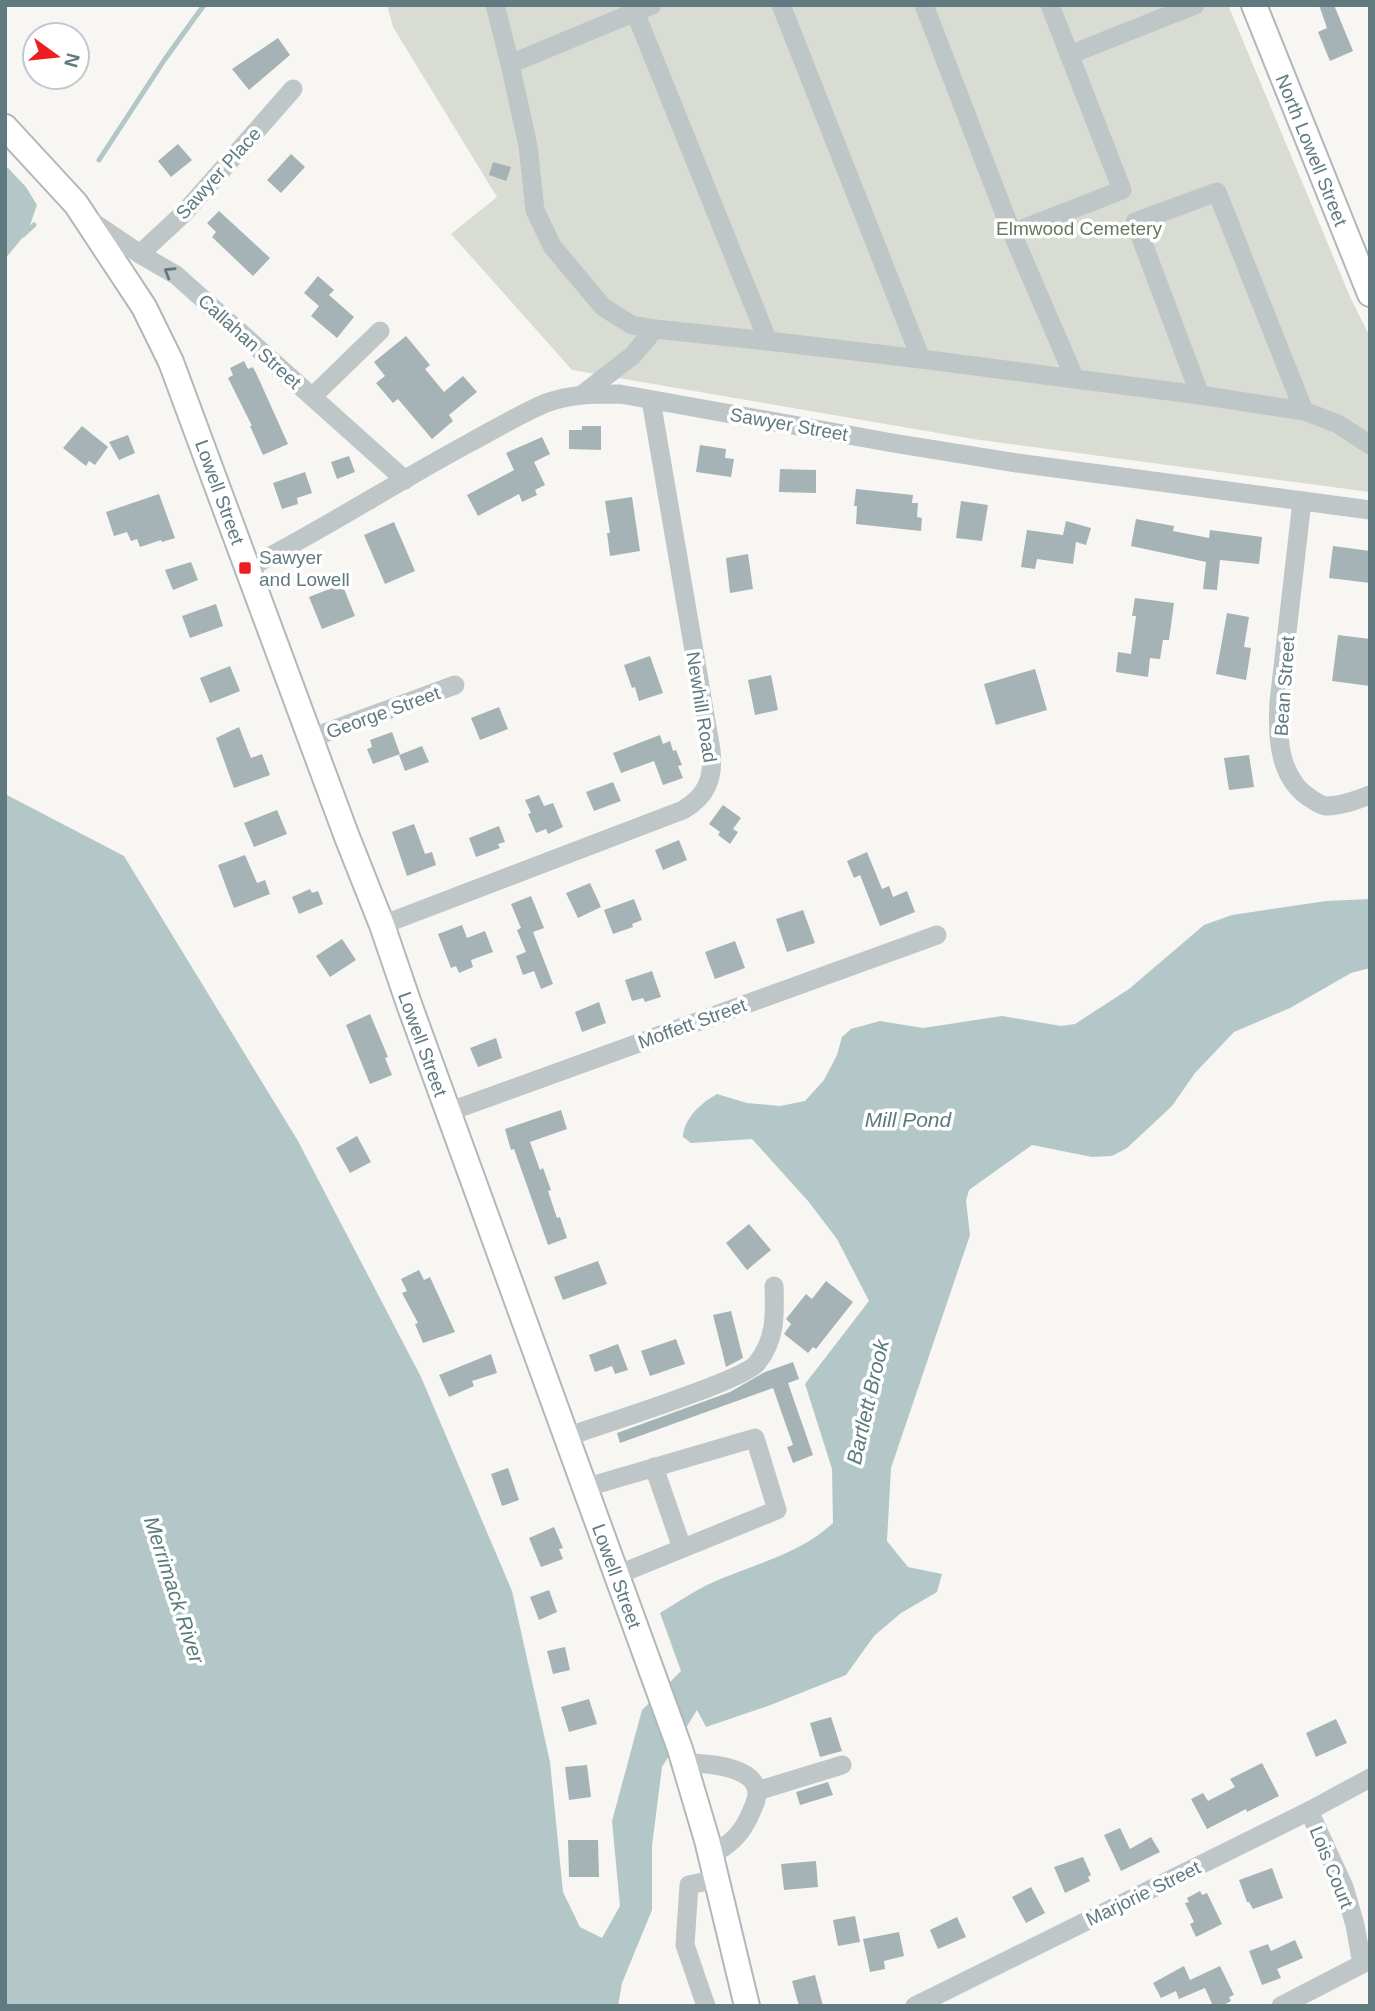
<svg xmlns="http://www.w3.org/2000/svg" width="1375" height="2011" font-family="Arial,sans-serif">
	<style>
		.green { fill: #d8dcd2 }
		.water { fill: #b4c7c8 }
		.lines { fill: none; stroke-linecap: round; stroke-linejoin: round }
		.stream { stroke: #b4c7c8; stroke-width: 5 }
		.building { fill: #a6b3b6 }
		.major-casing { stroke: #b0b8ba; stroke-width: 28 }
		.minor { stroke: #bfc6c8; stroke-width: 19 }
		.major { stroke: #fff; stroke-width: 24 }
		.oneway { stroke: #607a80 }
		.poi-dot { fill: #ed1e21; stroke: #fff; stroke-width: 2.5 }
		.labels { text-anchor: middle; stroke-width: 7; stroke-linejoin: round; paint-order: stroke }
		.street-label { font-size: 19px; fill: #607a80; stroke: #fff }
		.park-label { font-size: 19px; fill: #6a785f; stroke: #fff }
		.poi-label { font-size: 19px; fill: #607a80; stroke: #fff; text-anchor: start }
		.water-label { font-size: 21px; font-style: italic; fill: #5b7b7c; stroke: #fff }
	</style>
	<rect width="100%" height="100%" fill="#f7f6f3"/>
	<path class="green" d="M387,5H1228L1351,299L1370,337V492L973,439L572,370L451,234L497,197L393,27Z"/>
	<g class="water">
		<path d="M8,168L26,187L37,205L28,231L5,259V169Z"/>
		<path d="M5,794L124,856L298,1141L421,1377L512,1591L550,1762L563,1892L580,1927L602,1938L620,1906L612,1821L642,1710L681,1671L660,1613C675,1604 691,1593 707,1585C749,1565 798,1556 833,1523L832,1469L805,1384L869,1301L837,1239L808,1201L752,1139L691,1143L683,1137C684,1118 701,1103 717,1094L747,1103L780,1106L805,1101L824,1080L837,1055L842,1037L851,1029L880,1021L923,1028L1002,1016L1061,1026L1075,1024L1129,989L1204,925L1232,915L1326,901L1370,899V968L1351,973L1290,1008L1234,1032L1195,1073L1172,1106L1127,1148L1112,1156L1092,1157L1032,1145L969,1190L966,1201L970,1235L891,1468L887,1541L908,1567L942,1574L937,1592L901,1613L874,1636L846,1675L768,1706L706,1727L697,1710L662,1767L652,1846V1910L622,1983L618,2006H5Z"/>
	</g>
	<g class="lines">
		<g class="stream">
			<path d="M99,160L165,59L204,5"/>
			<path d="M23,235L34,225"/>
		</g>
	</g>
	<g class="building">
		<path d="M1319,5H1334L1353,51L1330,61L1318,32L1327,28Z"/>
		<path d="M278,38L290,55L249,90L232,69Z"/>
		<path d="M178,144L192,160L171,177L158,161Z"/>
		<path d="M291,154L305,167L281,193L267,180Z"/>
		<path d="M493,162L511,167L506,181L489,175Z"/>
		<path d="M219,211L270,258L253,276L212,237L216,232L207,223Z"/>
		<path d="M318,276L334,290L329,295L354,317L337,338L311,316L319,306L304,293Z"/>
		<path d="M406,336L430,365L425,369L444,392L463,376L477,392L449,415L453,421L432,439L398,399L393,403L376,383L385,376L374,362Z"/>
		<path d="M244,361L248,369L253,367L257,375L288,444L263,455L250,426H252L228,378L233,375L230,368Z"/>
		<path d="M82,426L108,447L95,465L89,461L86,466L63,448Z"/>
		<path d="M582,426H601V450L569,449V430H582Z"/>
		<path d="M128,435L135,453L119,460L109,442Z"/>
		<path d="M542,437L550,454L534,462L545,485L535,490L537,495L522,502L519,494L478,516L467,495L514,470L506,453Z"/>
		<path d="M700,445L726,449L725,458L734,459L731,477L696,472Z"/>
		<path d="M349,456L355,472L337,479L331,462Z"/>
		<path d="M780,469L816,470V493L779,492Z"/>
		<path d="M305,472L312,493L297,498L298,504L282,509L273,483Z"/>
		<path d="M856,489L913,495L912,503H918L917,517L922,518L921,531L856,524L857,506H854Z"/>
		<path d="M159,494L175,538L162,542L161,540L140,547L137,539L131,541L127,532L114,536L106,512Z"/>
		<path d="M632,497L640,551L610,556L607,533H610L605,501Z"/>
		<path d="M961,501L988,505L982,541L956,538Z"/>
		<path d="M1136,519L1174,526L1173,531L1209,538L1210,530L1262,537L1259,564L1220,560L1217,590L1203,589L1206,562L1131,546Z"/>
		<path d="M1066,521L1091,528L1086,545L1076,542L1073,564L1037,559L1035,569L1021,567L1027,530L1063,535Z"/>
		<path d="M394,522L415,571L385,584L364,535Z"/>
		<path d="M1333,546L1370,551V583L1329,578Z"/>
		<path d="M748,554L753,589L730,593L726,558Z"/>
		<path d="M191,562L198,580L173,590L165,570Z"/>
		<path d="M342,584L355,616L322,629L309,597Z"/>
		<path d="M1135,598L1174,603L1169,640H1163L1160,659L1150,658L1148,677L1116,672L1118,652L1131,654L1136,616H1132Z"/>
		<path d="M216,604L223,626L190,638L182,616Z"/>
		<path d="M1227,613L1249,617L1244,647L1251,648L1246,680L1216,674Z"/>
		<path d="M1338,635L1370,639V686L1332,681Z"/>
		<path d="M650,656L663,693L639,701L635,687L632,688L624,665Z"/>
		<path d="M230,666L240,691L210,703L200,678Z"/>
		<path d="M1035,669L1047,710L996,725L984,684Z"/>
		<path d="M771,675L778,710L755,715L748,680Z"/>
		<path d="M499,707L508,729L480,740L471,718Z"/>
		<path d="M239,727L251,758L262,754L270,775L234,788L216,738Z"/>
		<path d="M392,732L400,754L373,764L367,749L372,747L370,740Z"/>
		<path d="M660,735L663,744L670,741L673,751L676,750L682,765L678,766L683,778L663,785L654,761L621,773L613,753Z"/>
		<path d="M422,746L429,762L405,771L399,755Z"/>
		<path d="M1249,755L1254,787L1229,790L1224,758Z"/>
		<path d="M613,782L621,801L594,811L586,792Z"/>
		<path d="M539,795L544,806L553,803L563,827L548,834L546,829L536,833L528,814L531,813L525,800Z"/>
		<path d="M723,805L741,818L733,829L738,832L730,844L718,835L720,832L709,824Z"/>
		<path d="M277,810L287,834L254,847L244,823Z"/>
		<path d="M414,824L425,854L432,852L436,865L407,876L392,832Z"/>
		<path d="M499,826L505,842L498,844L500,848L476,857L469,838Z"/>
		<path d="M679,840L687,860L663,870L655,850Z"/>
		<path d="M867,852L882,889L889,886L893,897L907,891L915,912L880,926L860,875L854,878L847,861Z"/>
		<path d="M245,855L257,883L265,880L270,894L234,908L218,865Z"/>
		<path d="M590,883L601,907L578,918L566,893Z"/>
		<path d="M310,889L312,893L318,891L323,904L299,914L292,897Z"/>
		<path d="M531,896L544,928L533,932L553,984L541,989L534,971L523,975L516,956L526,952L517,930L521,928L511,904Z"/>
		<path d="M634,899L642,920L632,924L633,927L613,934L604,910Z"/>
		<path d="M803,910L815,943L787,952L776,919Z"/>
		<path d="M462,925L467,938L485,931L493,952L471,960L473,967L459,973L456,966L451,968L438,934Z"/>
		<path d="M342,939L356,960L330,977L316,956Z"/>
		<path d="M735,941L745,968L715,979L705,952Z"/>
		<path d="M652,971L661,997L645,1002L643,998L632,1001L625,980Z"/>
		<path d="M599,1002L606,1023L582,1032L575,1012Z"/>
		<path d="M370,1014L388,1057L385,1058L392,1075L370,1084L346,1025Z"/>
		<path d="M496,1038L502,1058L478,1067L470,1048Z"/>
		<path d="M561,1110L567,1129L530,1142L540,1170L543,1168L551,1190L548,1191L557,1218L560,1217L567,1238L548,1245L514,1149L511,1150L505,1129Z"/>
		<path d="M357,1136L371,1162L350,1173L336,1148Z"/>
		<path d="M749,1224L771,1250L747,1270L726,1243Z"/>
		<path d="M598,1261L607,1284L563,1300L554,1277Z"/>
		<path d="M419,1270L424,1280L430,1277L455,1332L423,1343L415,1324L418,1323L402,1293L407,1291L401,1279Z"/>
		<path d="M826,1281L853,1302L816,1349L813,1347L808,1353L784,1334L791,1324L786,1319L806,1294L812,1299Z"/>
		<path d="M731,1311L743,1358L726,1367L713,1315Z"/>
		<path d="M676,1339L685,1364L650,1376L641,1351Z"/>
		<path d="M618,1344L628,1370L615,1374L612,1366L595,1372L589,1355Z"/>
		<path d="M491,1354L497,1373L472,1381L474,1386L449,1397L439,1375Z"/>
		<path d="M793,1362L799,1379L788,1383L813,1455L793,1463L787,1447L793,1445L773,1388L620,1443L617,1433L730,1392L765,1372Z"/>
		<path d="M508,1468L519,1500L502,1506L491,1474Z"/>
		<path d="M554,1527L563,1548L559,1549L563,1559L541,1567L529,1538Z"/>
		<path d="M549,1590L557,1612L539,1620L530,1597Z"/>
		<path d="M565,1647L570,1670L553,1674L547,1651Z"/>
		<path d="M589,1699L597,1724L569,1732L561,1707Z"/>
		<path d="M831,1717L842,1751L820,1757L810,1723Z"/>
		<path d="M1336,1719L1347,1743L1316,1757L1306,1733Z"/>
		<path d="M1262,1763L1279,1796L1247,1812L1246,1809L1207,1829L1191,1799L1203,1793L1208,1801L1235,1787L1230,1779Z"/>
		<path d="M587,1765L591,1797L569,1800L565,1767Z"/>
		<path d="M828,1782L833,1795L800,1805L796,1792Z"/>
		<path d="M1120,1828L1130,1849L1151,1837L1160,1852L1121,1871L1104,1835Z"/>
		<path d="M568,1840H598L599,1877H569Z"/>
		<path d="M1083,1857L1091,1875L1088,1877L1090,1881L1065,1893L1054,1867Z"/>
		<path d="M816,1861L818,1887L784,1890L781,1864Z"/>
		<path d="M1272,1868L1283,1898L1253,1909L1249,1902H1247L1239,1880Z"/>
		<path d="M1031,1887L1045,1913L1026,1923L1012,1897Z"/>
		<path d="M1200,1891L1202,1895L1207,1893L1222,1924L1196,1937L1190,1924L1194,1922L1185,1903L1189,1902L1187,1898Z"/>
		<path d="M855,1916L860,1942L838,1946L833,1920Z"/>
		<path d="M957,1917L966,1937L938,1949L930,1930Z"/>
		<path d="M899,1932L904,1956L884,1961L885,1969L870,1972L863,1939Z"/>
		<path d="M1295,1940L1303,1958L1277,1969L1281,1978L1262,1985L1249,1951L1268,1944L1271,1951Z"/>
		<path d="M1184,1966L1190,1980L1220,1966L1234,1995L1229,1997L1231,2001L1222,2006H1213L1205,1988L1179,1999L1176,1991L1161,1998L1153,1983Z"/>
		<path d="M815,1975L823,2006H799L792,1981Z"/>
	</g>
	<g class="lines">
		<defs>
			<g id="major">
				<path d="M1254,5L1370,294"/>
				<path d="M5,127L76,204L144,307L171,362L347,837L382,925L409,1004L680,1749L707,1840L747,2006"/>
			</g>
		</defs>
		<use href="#major" class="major-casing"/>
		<g class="minor">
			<path d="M495,5L510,64"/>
			<path d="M924,5L1012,233L1122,190L1050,5"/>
			<path d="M635,12L768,341L921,359L781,5"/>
			<path d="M1069,55L1195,5"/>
			<path d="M91,221L143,256L176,275L405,480"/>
			<path d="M140,254L184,213L293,89"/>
			<path d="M655,329L768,341"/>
			<path d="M921,359L1075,379L1012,233"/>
			<path d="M1075,379L1200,395"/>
			<path d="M583,394L632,356L655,329L632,325L603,307L552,246L535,210L528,146L510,64L652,5"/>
			<path d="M313,396L380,331"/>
			<path d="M1304,411L1217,192L1135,222L1200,395L1304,411L1338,424L1370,445"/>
			<path d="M1302,501L1279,702C1277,736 1278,780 1313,800C1318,803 1322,806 1327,806C1342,806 1356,800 1370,795"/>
			<path d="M248,568C324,529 395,483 471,442C495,429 520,414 546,403C571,394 594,394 620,394L893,443L1017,463L1370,510"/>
			<path d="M311,738L455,685"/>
			<path d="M382,925L683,810C707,796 714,778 711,750L651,400"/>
			<path d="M448,1112L937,935"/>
			<path d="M566,1437C597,1426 743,1381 757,1363C776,1340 775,1314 774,1286"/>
			<path d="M654,1467L682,1548"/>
			<path d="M584,1488L755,1438L777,1510L617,1575"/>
			<path d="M684,1763C703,1763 753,1765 757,1791C758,1800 752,1809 749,1817C740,1836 729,1845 711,1855"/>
			<path d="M757,1791L842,1765"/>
			<path d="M706,2006L685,1945L689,1885L717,1879"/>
			<path d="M915,2006L1309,1811L1370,1778"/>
			<path d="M1281,2006L1362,1964L1355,1925L1344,1887L1309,1811"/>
		</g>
		<use href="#major" class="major"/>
	</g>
	<defs><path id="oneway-chevron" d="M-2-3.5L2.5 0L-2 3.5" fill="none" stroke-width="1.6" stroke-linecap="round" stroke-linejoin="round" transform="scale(1.75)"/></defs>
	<use class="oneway" href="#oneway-chevron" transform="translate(169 272) rotate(-149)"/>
	<rect class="poi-dot" x="238" y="561" width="14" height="14" rx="3.5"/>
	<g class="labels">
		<g class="street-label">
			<text transform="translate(1312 150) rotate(68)" y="7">North Lowell Street</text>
			<text transform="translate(218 173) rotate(-48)" y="7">Sawyer Place</text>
			<text transform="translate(250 341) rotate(42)" y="7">Callahan Street</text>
			<text transform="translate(789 424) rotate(10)" y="7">Sawyer Street</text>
			<text transform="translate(220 492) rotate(70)" y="7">Lowell Street</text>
			<text transform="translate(1284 686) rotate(-86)" y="7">Bean Street</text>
			<text transform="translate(702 707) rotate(81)" y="7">Newhill Road</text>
			<text transform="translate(383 712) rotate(-20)" y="7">George Street</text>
			<text transform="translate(692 1023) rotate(-20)" y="7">Moffett Street</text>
			<text transform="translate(423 1044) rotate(70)" y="7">Lowell Street</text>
			<text transform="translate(617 1576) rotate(70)" y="7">Lowell Street</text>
			<text transform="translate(1332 1867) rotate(68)" y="7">Lois Court</text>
			<text transform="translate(1143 1893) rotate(-26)" y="7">Marjorie Street</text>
		</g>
		<g class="park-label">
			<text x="1079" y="235">Elmwood Cemetery</text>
		</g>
		<g class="poi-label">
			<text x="259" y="564">Sawyer<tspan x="259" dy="22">and Lowell</tspan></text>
		</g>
		<g class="water-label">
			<text x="908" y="1127">Mill Pond</text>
			<text transform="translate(868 1402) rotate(-77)" y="7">Bartlett Brook</text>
			<text transform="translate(174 1590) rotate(72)" y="7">Merrimack River</text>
		</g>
	</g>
	<rect width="1375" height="2011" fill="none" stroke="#607a80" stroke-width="14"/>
	<g transform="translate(56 56) rotate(105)"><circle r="33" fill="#ffffff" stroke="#bfcacc" stroke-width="2"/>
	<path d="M0-5L12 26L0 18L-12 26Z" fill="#ed1e21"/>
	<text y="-10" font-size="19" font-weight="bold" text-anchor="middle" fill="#607a80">N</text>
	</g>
</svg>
